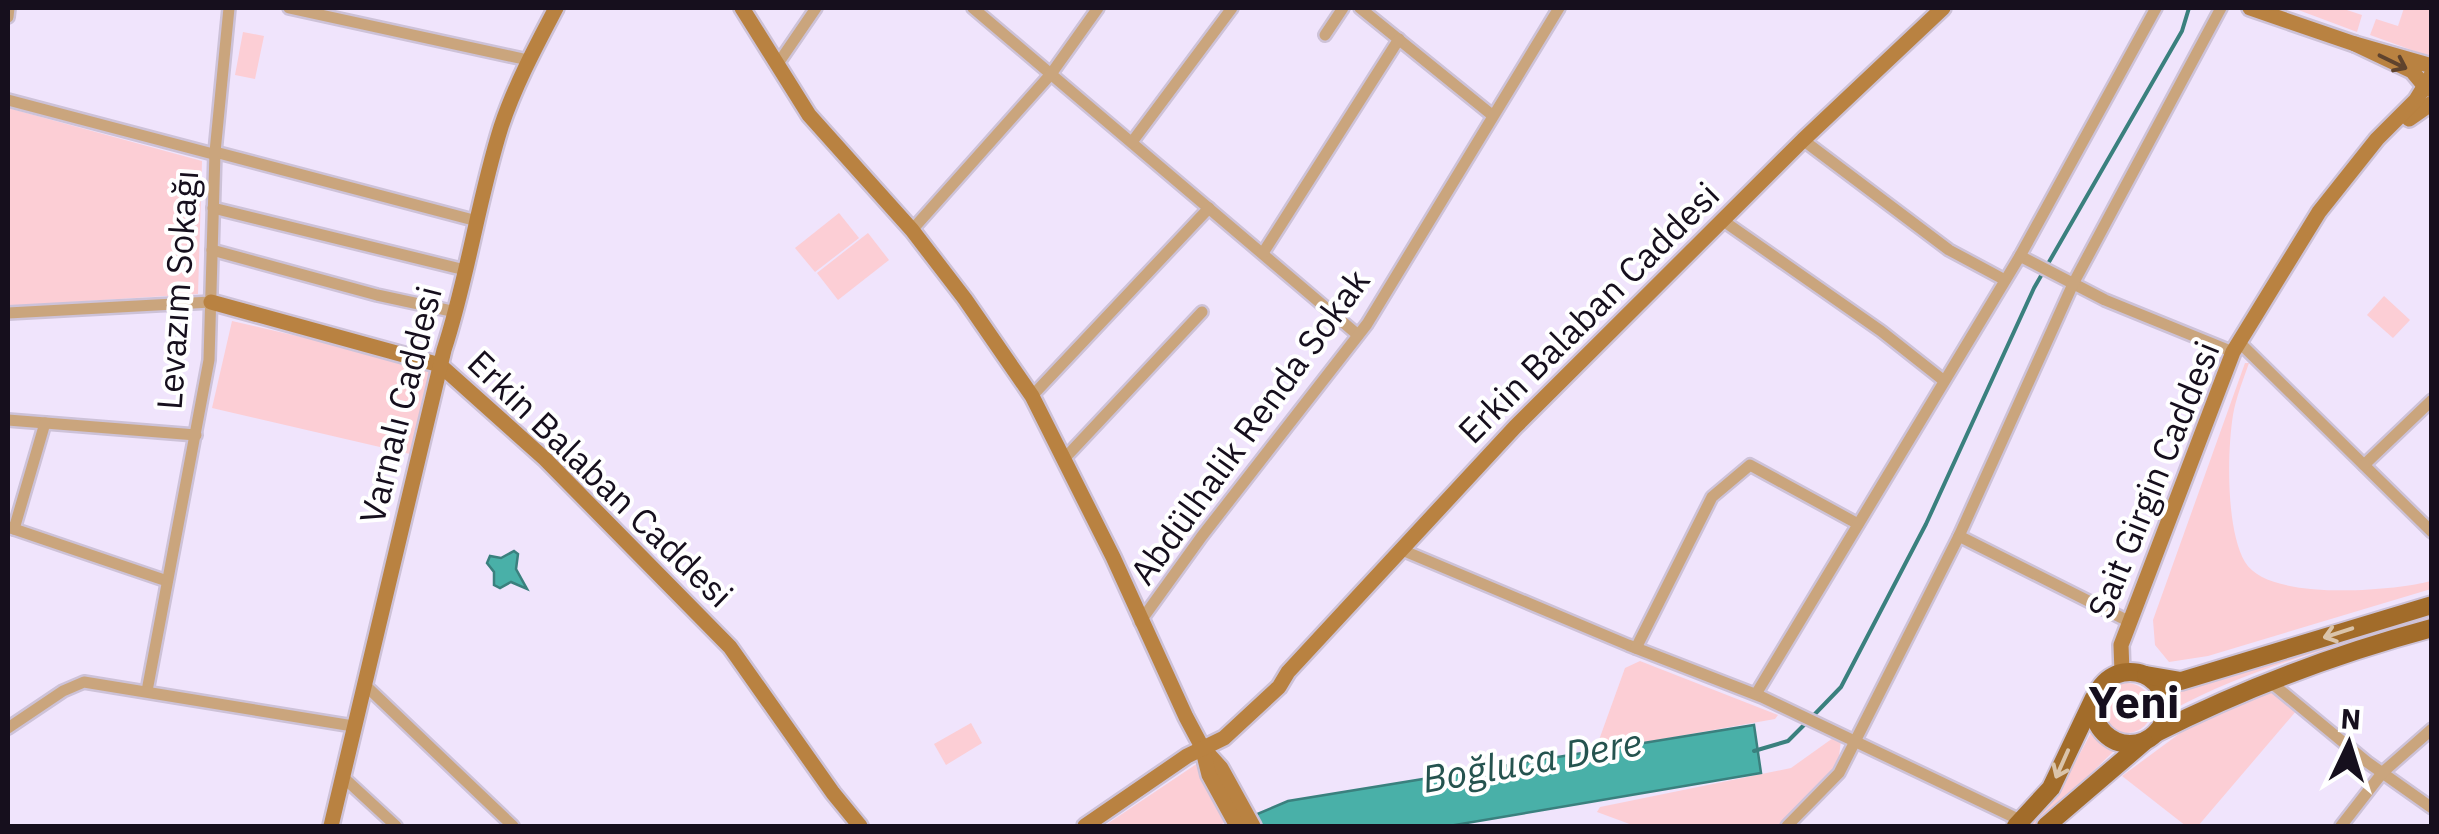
<svg xmlns="http://www.w3.org/2000/svg" width="2439" height="834" font-family="'IBM Plex Sans',sans-serif">
	<style>
		.green { fill: #fcced5 }
		.water { fill: #49b0a8; stroke: #3a807e; stroke-width: 2.5 }
		.lines { fill: none; stroke-linecap: round; stroke-linejoin: round }
		.stream { stroke: #3a807e; stroke-width: 4 }
		.street-casing { stroke: #cdc2d8; stroke-width: 16 }
		.secondary-casing { stroke: #cdc2d8; stroke-width: 20 }
		.primary-casing { stroke: #cdc2d8; stroke-width: 22 }
		.street { stroke: #caa57d; stroke-width: 11 }
		.secondary { stroke: #b98241; stroke-width: 15 }
		.primary { stroke: #a26c2a; stroke-width: 18 }
		.oneway { stroke: #5f432d }
		.oneway2 { stroke: #dac4aa }
		.labels { text-anchor: middle; stroke-width: 8; stroke-linejoin: round; paint-order: stroke }
		.street-label { font-size: 35px; fill: #160f1d; stroke: #fff }
		.water-label { font-size: 38px; font-style: italic; fill: #25534f; stroke: #fff }
		.district-label { font-size: 45px; font-weight: bold; fill: #160f1d; stroke: #fff }
	</style>
	<rect width="100%" height="100%" fill="#f0e4fc"/>
	<g class="green">
		<path d="M2293,8H2341L2362,15L2357,32Z"/>
		<path d="M2404,8H2431V57L2370,35L2376,19L2398,26Z"/>
		<path d="M243,32L264,36L255,79L235,75Z"/>
		<path d="M8,108L202,161L198,294L8,306Z"/>
		<path d="M839,213L859,238L815,272L795,248Z"/>
		<path d="M868,233L889,260L838,300L817,273Z"/>
		<path d="M2384,296L2410,320L2393,338L2367,315Z"/>
		<path d="M232,321L430,367L410,454L212,408Z"/>
		<path d="M2245,363H2249C2243,380 2236,398 2233,415C2227,452 2226,530 2245,562C2268,602 2394,591 2431,581V589L2208,656L2169,662L2155,645L2153,620Z"/>
		<path d="M2431,614V620C2345,644 2253,666 2174,709L2170,689L2208,682Z"/>
		<path d="M1640,661L1778,715L1775,719L1595,751L1625,668Z"/>
		<circle cx="2127" cy="708" r="25"/>
		<path d="M2271,688L2297,710L2198,826H2186L2122,776L2187,728Z"/>
		<path d="M971,723L982,743L946,765L934,744Z"/>
		<path d="M2092,731L2100,740L2117,748L2037,826H2027L2057,796Z"/>
		<path d="M1833,738L1841,740L1838,765L1781,826H1635L1597,812L1600,807L1791,768Z"/>
		<path d="M1198,763L1224,823L1217,826H1104Z"/>
	</g>
	<g class="water">
		<path d="M514,551L518,554L516,569L527,589L511,582L500,588L494,585V572L487,563L490,556L501,558Z"/>
		<path d="M1754,725L1761,773L1449,826H1229L1288,801Z"/>
	</g>
	<g class="lines">
		<g class="stream">
			<path d="M1813,716L1841,687L1926,524L2034,288L2182,31L2189,8"/>
			<path d="M1754,751L1788,741L1806,723"/>
		</g>
		<defs>
			<g id="street">
				<path d="M289,8L528,60"/>
				<path d="M973,8L1358,335"/>
				<path d="M1360,8L1492,115"/>
				<path d="M8,17L9,8"/>
				<path d="M1325,35L1343,8"/>
				<path d="M777,65L816,8"/>
				<path d="M8,100L213,154"/>
				<path d="M1803,140L1949,250L2005,280"/>
				<path d="M1132,142L1232,8"/>
				<path d="M215,152L477,221"/>
				<path d="M213,208L465,270"/>
				<path d="M1722,220L1881,331L1943,380"/>
				<path d="M912,230L1051,74L1098,8"/>
				<path d="M212,250L377,295L456,312"/>
				<path d="M1263,253L1399,39"/>
				<path d="M2020,256L2105,300L2233,352"/>
				<path d="M8,313L211,302"/>
				<path d="M2240,343L2432,532"/>
				<path d="M1032,396L1209,208"/>
				<path d="M8,420L196,435"/>
				<path d="M1064,459L1202,312"/>
				<path d="M2364,465L2432,400"/>
				<path d="M8,527L167,581"/>
				<path d="M14,529L45,423"/>
				<path d="M1959,536L2130,622"/>
				<path d="M1402,550L1628,645L1762,697L2022,821"/>
				<path d="M1140,622L1202,536L1367,324L1559,8"/>
				<path d="M1636,648L1712,497L1750,465L1858,524"/>
				<path d="M2268,680L2367,762L2432,808"/>
				<path d="M365,685L513,826"/>
				<path d="M147,691L209,360L215,152L229,8"/>
				<path d="M1756,694L2020,256L2156,8"/>
				<path d="M8,728L63,691L84,682L353,726"/>
				<path d="M343,777L396,826"/>
				<path d="M1787,826L1839,773L1959,536L2073,284L2221,8"/>
				<path d="M2341,826L2383,772L2432,729"/>
			</g>
			<g id="secondary">
				<path d="M742,8L809,115L912,230L965,299L1032,396L1113,557L1186,717L1202,747L1221,768L1253,826"/>
				<path d="M2250,8L2355,44"/>
				<path d="M2427,89L2412,71L2355,44L2432,66"/>
				<path d="M2409,119L2432,103"/>
				<path d="M211,302L440,365L545,459L730,647L833,793L860,826"/>
				<path d="M2122,672L2121,645L2233,352L2319,212L2377,139L2416,100L2432,74"/>
				<path d="M1203,751L1209,775L1237,826"/>
				<path d="M331,826L444,350C468,277 478,200 501,127C515,85 536,46 556,8"/>
				<path d="M1085,826L1187,756L1224,738L1279,687L1288,672L1515,427L1803,140L1943,8"/>
			</g>
			<g id="primary">
				<circle cx="2130" cy="708" r="36"/>
				<path d="M2146,675L2181,681L2432,605"/>
				<path d="M2156,733C2245,688 2335,654 2432,628"/>
				<path d="M2016,826L2051,788L2094,698"/>
				<path d="M2046,826L2144,742"/>
			</g>
		</defs>
		<use href="#street" class="street-casing"/>
		<use href="#secondary" class="secondary-casing"/>
		<use href="#primary" class="primary-casing"/>
		<use href="#street" class="street"/>
		<use href="#secondary" class="secondary"/>
		<use href="#primary" class="primary"/>
	</g>
	<defs><path id="oneway-shaft" d="M-6 0H5M1.5-3L5.5 0L1.5 3" fill="none" stroke-width="1.6" stroke-linecap="round" stroke-linejoin="round" transform="scale(2.5)"/></defs>
	<use class="oneway" href="#oneway-shaft" transform="translate(2393 62) rotate(26)"/>
	<g class="oneway2">
		<use href="#oneway-shaft" transform="translate(2338 633) rotate(162)"/>
		<use href="#oneway-shaft" transform="translate(2062 764) rotate(114)"/>
	</g>
	<g class="labels">
		<g class="street-label">
			<text transform="translate(178 290) rotate(-86)" y="12">Levazım Sokağı</text>
			<text transform="translate(1589 313) rotate(-45)" y="12">Erkin Balaban Caddesi</text>
			<text transform="translate(401 405) rotate(-76)" y="12">Varnalı Caddesi</text>
			<text transform="translate(1250 427) rotate(-54)" y="12">Abdülhalik Renda Sokak</text>
			<text transform="translate(600 479) rotate(44)" y="12">Erkin Balaban Caddesi</text>
			<text transform="translate(2154 480) rotate(-68)" y="12">Sait Girgin Caddesi</text>
		</g>
		<g class="water-label">
			<text transform="translate(1532 761) rotate(-10)" y="13">Boğluca Dere</text>
		</g>
		<g class="district-label">
			<text x="2134" y="718">Yeni</text>
		</g>
	</g>
	<rect width="2439" height="834" fill="none" stroke="#160f1d" stroke-width="20"/>
	<g transform="translate(2349 744) rotate(4)" stroke="#ffffff" stroke-width="8" paint-order="stroke">
	<path d="M0-8L18 38L0 25L-18 38Z" fill="#160f1d"/>
	<text y="-15" font-size="28" font-weight="bold" text-anchor="middle" fill="#160f1d">N</text>
	</g>
</svg>
